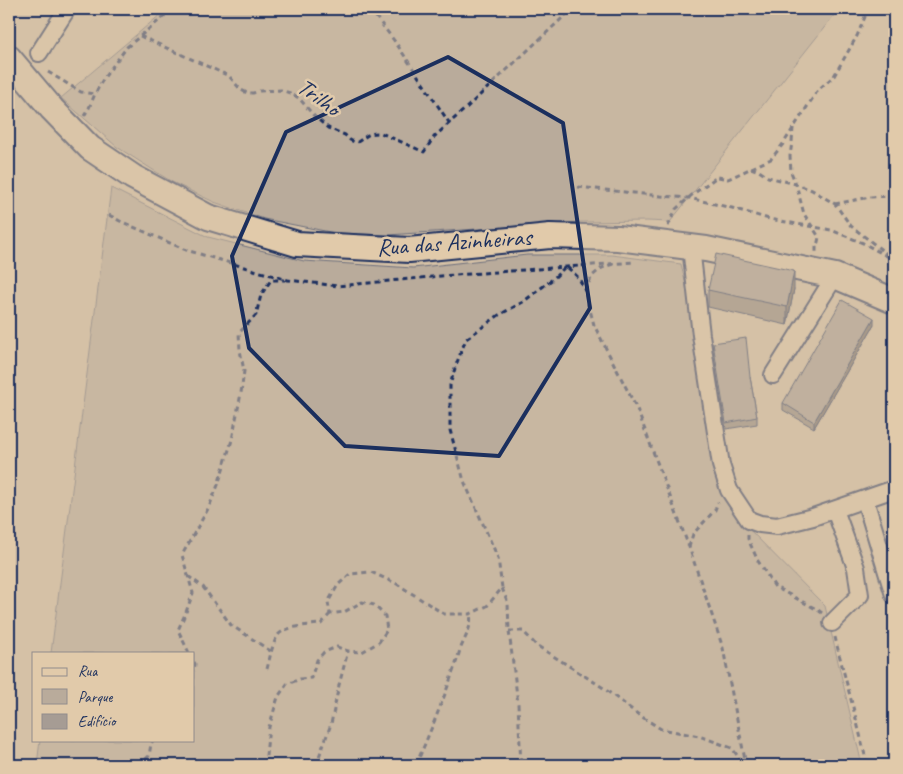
<svg xmlns="http://www.w3.org/2000/svg" width="903" height="774" font-family="Caveat,sans-serif">
	<style>
		.green { fill: #b9ab9b; stroke: #6a6d7c }
		.lines { fill: none; stroke-linecap: round; stroke-linejoin: round }
		.street-casing { stroke: #1b2f5e; stroke-width: 20 }
		.secondary-casing { stroke: #1b2f5e; stroke-width: 28 }
		.path { stroke: #1b2f5e; stroke-width: 3; stroke-dasharray: 5 4; stroke-linecap: butt }
		.street { stroke: #e1caaa; stroke-width: 16 }
		.secondary { stroke: #e1caaa; stroke-width: 24 }
		.wall { fill: #8f867f; stroke: #1b2f5e }
		.shaded-wall { fill: #746d68; stroke: #1b2f5e }
		.building { fill: #a69c94; stroke: #1b2f5e }
		.marked { fill: none; stroke: #1b2f5e; stroke-width: 4; stroke-linejoin: round }
		.labels { text-anchor: middle; stroke-width: 5; stroke-linejoin: round; paint-order: stroke }
		.street-label { font-size: 24px; fill: #1b2f5e; stroke: #e1caaa }
	</style>
	<rect width="100%" height="100%" fill="#d5c1a6"/>
	<filter id="ink" filterUnits="userSpaceOnUse"><feTurbulence type="fractalNoise" baseFrequency=".02" numOctaves="2"/><feDisplacementMap in="SourceGraphic" scale="10" xChannelSelector="R" yChannelSelector="G"/><feConvolveMatrix kernelMatrix="1 2 1 2 8 2 1 2 1" color-interpolation-filters="sRGB"/></filter>
	<g filter="url(#ink)">
		<g class="green">
			<path d="M167,9H839L670,222L647,221L581,222L388,235L335,233L264,219L214,202L172,182L117,147L61,98Z"/>
			<path d="M111,188L208,237L304,261L413,268L527,255H612L681,264L740,520L825,606L862,765H37L40,740H194V653H51Z"/>
		</g>
		<g class="lines">
			<defs>
				<g id="street">
					<path d="M39,53L67,9"/>
					<path d="M691,247L701,335L721,465L729,490L749,520L760,524L777,526L813,517L894,489"/>
					<path d="M773,375L835,276"/>
					<path d="M865,500L894,595"/>
					<path d="M832,623L860,595L856,568L835,510"/>
				</g>
				<path id="secondary" d="M9,58L52,109L90,148L133,177L208,217L297,244L409,250L550,236L618,238L706,249L835,276L894,301"/>
			</defs>
			<use href="#street" class="street-casing"/>
			<use href="#secondary" class="secondary-casing"/>
			<g class="path">
				<path d="M370,9L396,43L450,124"/>
				<path d="M140,36L229,76L241,90L247,93H253L260,91L281,90L290,93L299,98L314,116L328,128L345,135L350,140L356,143C366,137 368,132 381,133L424,152L434,137L465,109L572,9"/>
				<path d="M48,72L81,92L95,94"/>
				<path d="M84,116L89,108L95,94L103,79L127,47L173,9"/>
				<path d="M793,128L792,142L790,156L791,172L796,184L804,214L819,237L818,242L816,246V252"/>
				<path d="M751,168L759,171L768,177L796,184L812,190L835,204L851,226L888,255"/>
				<path d="M578,187L661,196L689,198L732,208L769,219L831,230L863,243L894,260"/>
				<path d="M835,204L870,197L894,196"/>
				<path d="M109,215L120,221L186,250L288,280L338,286L441,276L635,262"/>
				<path d="M668,226L676,209L693,194L714,179L718,177L728,179L771,159L783,144L818,90L834,76L857,36L867,12L870,9"/>
				<path d="M613,264L602,268L592,276L585,291L594,325L637,409L689,547L723,648L746,765"/>
				<path d="M748,535V539L758,561L775,587L818,610L822,613"/>
				<path d="M689,547L693,534L715,510L718,502"/>
				<path d="M188,576L203,587L231,625L272,652"/>
				<path d="M502,588L508,603L509,631L518,704L521,765"/>
				<path d="M509,631H523L536,645L602,687L639,715L661,729L699,736L732,748L744,765"/>
				<path d="M835,637C845,680 858,722 867,765"/>
				<path d="M189,653L178,630L186,612L193,593L182,555L209,507L218,485L232,440L241,393L244,371L240,350L239,333L256,315L261,295L271,280H285"/>
				<path d="M194,662L195,664L194,671"/>
				<path d="M267,669C270,658 272,643 279,634C287,626 311,625 321,624L330,614"/>
				<path d="M139,765L149,756L151,744L153,740"/>
				<path d="M265,765L269,727L278,697L287,684L300,679L311,678L317,660L324,652L337,647L348,651L362,652L379,642L387,630L385,616L374,605L362,602L344,612L330,614L328,602L338,585L350,574L371,572L397,584L444,614H470L487,606L502,588L498,558L464,481L450,430V385L456,365L466,339L499,315L523,302L554,278L566,266L579,278L585,291"/>
				<path d="M316,765L331,724L339,685L348,651"/>
				<path d="M416,765C432,727 448,690 460,650C464,639 473,626 470,614"/>
			</g>
			<use href="#street" class="street"/>
			<use href="#secondary" class="secondary"/>
		</g>
		<g class="wall">
			<path d="M794,289L787,325L708,307V290Z"/>
			<path d="M874,325L814,428L783,410V403Z"/>
			<path d="M713,343L750,377L757,417V424L726,429L713,350Z"/>
		</g>
		<g class="shaded-wall">
			<path d="M794,271V289L787,325V307Z"/>
			<path d="M874,318V325L814,428V422Z"/>
		</g>
		<g class="building">
			<path d="M716,254L794,271L787,307L708,290Z"/>
			<path d="M842,300L874,318L814,422L783,403Z"/>
			<path d="M746,338L750,377L757,417L726,423L713,343Z"/>
		</g>
	</g>
	<path d="M0 0H903V774H0ZM448,57L563,123L590,308L499,456L345,446L249,348L232,256L286,132Z" fill="#d5c1a6" fill-opacity=".55" fill-rule="evenodd"/>
	<path class="marked" d="M448,57L563,123L590,308L499,456L345,446L249,348L232,256L286,132Z"/>
	<g class="labels">
		<g class="street-label">
			<text transform="translate(319 97) rotate(36)" y="8">Trilho</text>
			<text transform="translate(454 242) rotate(-4)" y="8">Rua das Azinheiras</text>
		</g>
	</g>
	<rect width="903" height="774" fill="none" stroke="#e1caaa" stroke-width="30"/>
	<rect x="15" y="15" width="873" height="744" fill="none" stroke="#1b2f5e" stroke-width="2" filter="url(#ink)"/>
	<rect x="32" y="652" width="162" height="90" fill="#e1caaa" stroke="#928c8c"/>
	<rect x="42" y="668" width="25" height="8" fill="#e1caaa" stroke="#928c8c"/>
	<text x="78" y="676" font-size="15" fill="#1b2f5e">Rua</text>
	<rect x="42" y="689" width="25" height="15" fill="#b9ab9b" stroke="#928c8c"/>
	<text x="78" y="702" font-size="15" fill="#1b2f5e">Parque</text>
	<rect x="42" y="714" width="25" height="15" fill="#a69c94" stroke="#928c8c"/>
	<text x="78" y="726" font-size="15" fill="#1b2f5e">Edifício</text>
</svg>
